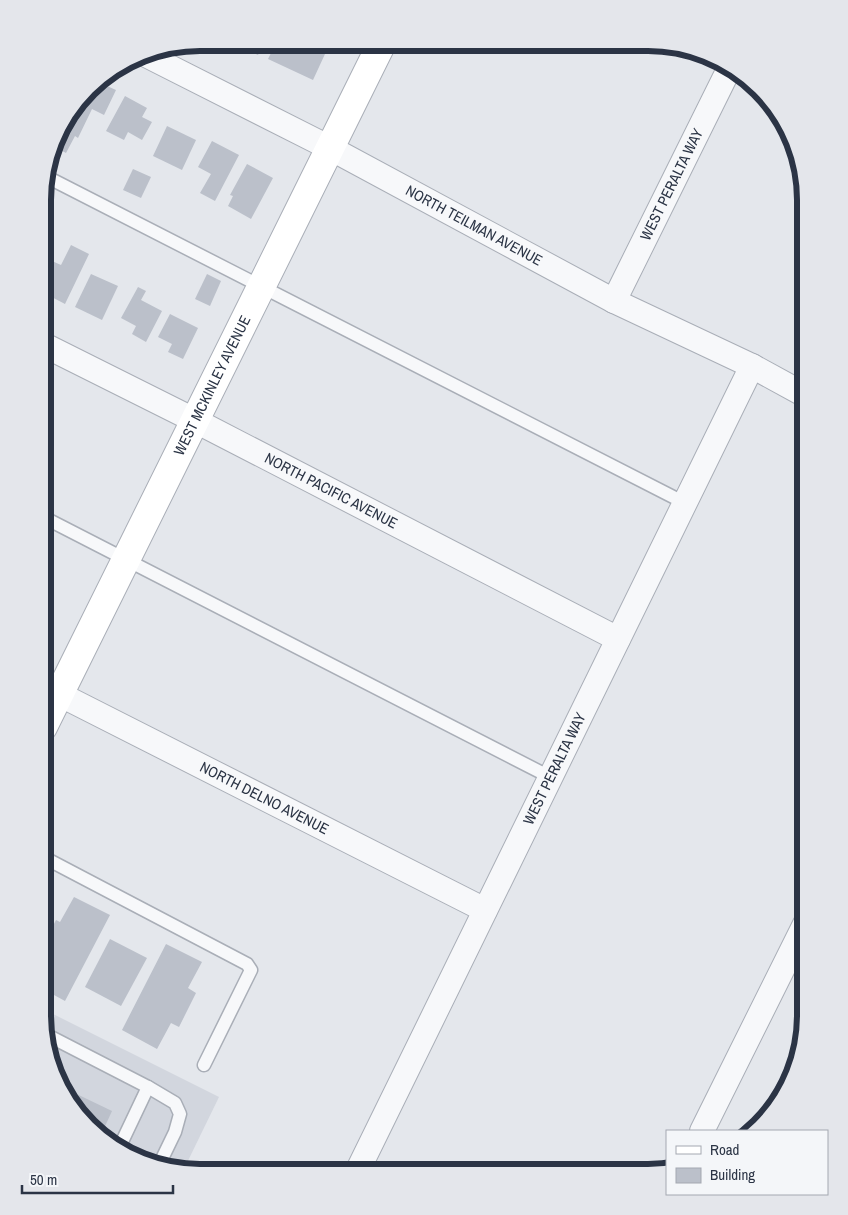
<svg xmlns="http://www.w3.org/2000/svg" width="848" height="1215" font-family="'Archivo Narrow',sans-serif">
	<style>
		.built { fill: #d2d6de }
		.building { fill: #bbc0ca }
		.lines { fill: none; stroke-linecap: round; stroke-linejoin: round }
		.service-casing { stroke: #a9aeb7; stroke-width: 15 }
		.minor-casing { stroke: #a9aeb7; stroke-width: 26 }
		.secondary-casing { stroke: #a9aeb7; stroke-width: 30 }
		.service { stroke: #f7f8fa; stroke-width: 12 }
		.minor { stroke: #f7f8fa; stroke-width: 24 }
		.secondary { stroke: #fff; stroke-width: 28 }
		.labels { text-anchor: middle; stroke-width: 4; stroke-linejoin: round; paint-order: stroke }
		.street-label { font-size: 15px; fill: #2b3445; stroke: #f4f6f9 }
		.rim { fill: none; stroke: #2b3445; stroke-width: 6 }
	</style>
	<rect width="100%" height="100%" fill="#e4e7ec"/>
	<path class="built" d="M43,1009L219,1097L183,1171L104,1140L59,1084Z"/>
	<g class="building">
		<path d="M232,43H264L258,55Z"/>
		<path d="M276,43H313L311,47L325,54L313,80L268,59Z"/>
		<path d="M96,81L116,90L104,115L92,109L78,138L75,136L66,153L55,147L64,122Z"/>
		<path d="M125,96L147,108L142,117L152,122L142,140L128,132L124,140L106,131Z"/>
		<path d="M167,126L196,140L182,170L153,156Z"/>
		<path d="M212,141L239,155L215,201L200,193L211,174L198,167Z"/>
		<path d="M247,164L273,178L251,219L228,206L233,196L230,195Z"/>
		<path d="M133,169L151,177L141,198L123,190Z"/>
		<path d="M71,245L89,254L65,304L44,293V278L52,261L61,265Z"/>
		<path d="M91,274L118,286L102,320L75,307Z"/>
		<path d="M207,274L221,281L210,306L195,299Z"/>
		<path d="M138,287L146,291L141,300L162,311L146,342L132,334L136,326L121,318Z"/>
		<path d="M170,314L198,328L183,359L168,352L172,344L158,337Z"/>
		<path d="M74,897L110,915L65,1001L43,989V945L56,920L60,922Z"/>
		<path d="M110,939L147,958L121,1006L85,987Z"/>
		<path d="M166,944L202,962L188,988L196,993L179,1027L171,1023L157,1049L122,1030Z"/>
		<path d="M60,1086L112,1111L101,1135L93,1126Z"/>
	</g>
	<g class="lines">
		<defs>
			<g id="service">
				<path d="M45,176L685,503"/>
				<path d="M43,517L550,777"/>
				<path d="M43,857L247,964L251,970L204,1065"/>
				<path d="M47,1035L148,1087L175,1103L180,1114L175,1132L160,1163"/>
				<path d="M120,1146L148,1087"/>
			</g>
			<g id="minor">
				<path id="s1" d="M144,54L330,148L614,301L752,366L805,395"/>
				<path id="s2" d="M614,301L729,69"/>
				<path id="s3" d="M44,345L194,420L618,639"/>
				<path id="s4" d="M43,686L485,910"/>
				<path d="M702,1131L805,924"/>
				<path id="s5" d="M357,1172L752,366"/>
			</g>
			<g id="secondary">
				<path id="s6" d="M43,727L382,43"/>
			</g>
		</defs>
		<use href="#service" class="service-casing"/>
		<use href="#minor" class="minor-casing"/>
		<use href="#secondary" class="secondary-casing"/>
		<use href="#service" class="service"/>
		<use href="#minor" class="minor"/>
		<use href="#secondary" class="secondary"/>
	</g>
	<g class="labels">
		<g class="street-label">
			<text dy="5" stroke="none"><textPath href="#s2" startOffset="130">WEST PERALTA WAY</textPath></text>
			<text dy="5" stroke="none"><textPath href="#s1" startOffset="372">NORTH TEILMAN AVENUE</textPath></text>
			<text dy="5" stroke="none"><textPath href="#s6" startOffset="381">WEST MCKINLEY AVENUE</textPath></text>
			<text dy="5" stroke="none"><textPath href="#s3" startOffset="322">NORTH PACIFIC AVENUE</textPath></text>
			<text dy="5" stroke="none"><textPath href="#s5" startOffset="449">WEST PERALTA WAY</textPath></text>
			<text dy="5" stroke="none"><textPath href="#s4" startOffset="248">NORTH DELNO AVENUE</textPath></text>
		</g>
	</g>
	<path d="M0 0H848V1215H0ZM200 51H648A149 149 0 0 1 797 200V1015A149 149 0 0 1 648 1164H200A149 149 0 0 1 51 1015V200A149 149 0 0 1 200 51Z" fill="#e4e6eb" fill-rule="evenodd"/>
	<path class="rim" d="M200 51H648A149 149 0 0 1 797 200V1015A149 149 0 0 1 648 1164H200A149 149 0 0 1 51 1015V200A149 149 0 0 1 200 51Z"/>
	<rect x="666" y="1130" width="162" height="65" fill="#f4f6f9" stroke="#a4a8b1"/>
	<rect x="676" y="1146" width="25" height="8" fill="#ffffff" stroke="#a4a8b1"/>
	<text x="710" y="1155" font-size="15" fill="#2b3445">Road</text>
	<rect x="676" y="1168" width="25" height="15" fill="#bbc0ca" stroke="#a4a8b1"/>
	<text x="710" y="1180" font-size="15" fill="#2b3445">Building</text>
	<path d="M22 1185v8h151v-8" fill="none" stroke="#2b3445" stroke-width="2.5"/>
	<text x="30" y="1185" font-size="15" fill="#2b3445" stroke="#f4f6f9" stroke-width="4" paint-order="stroke">50 m</text>
</svg>
